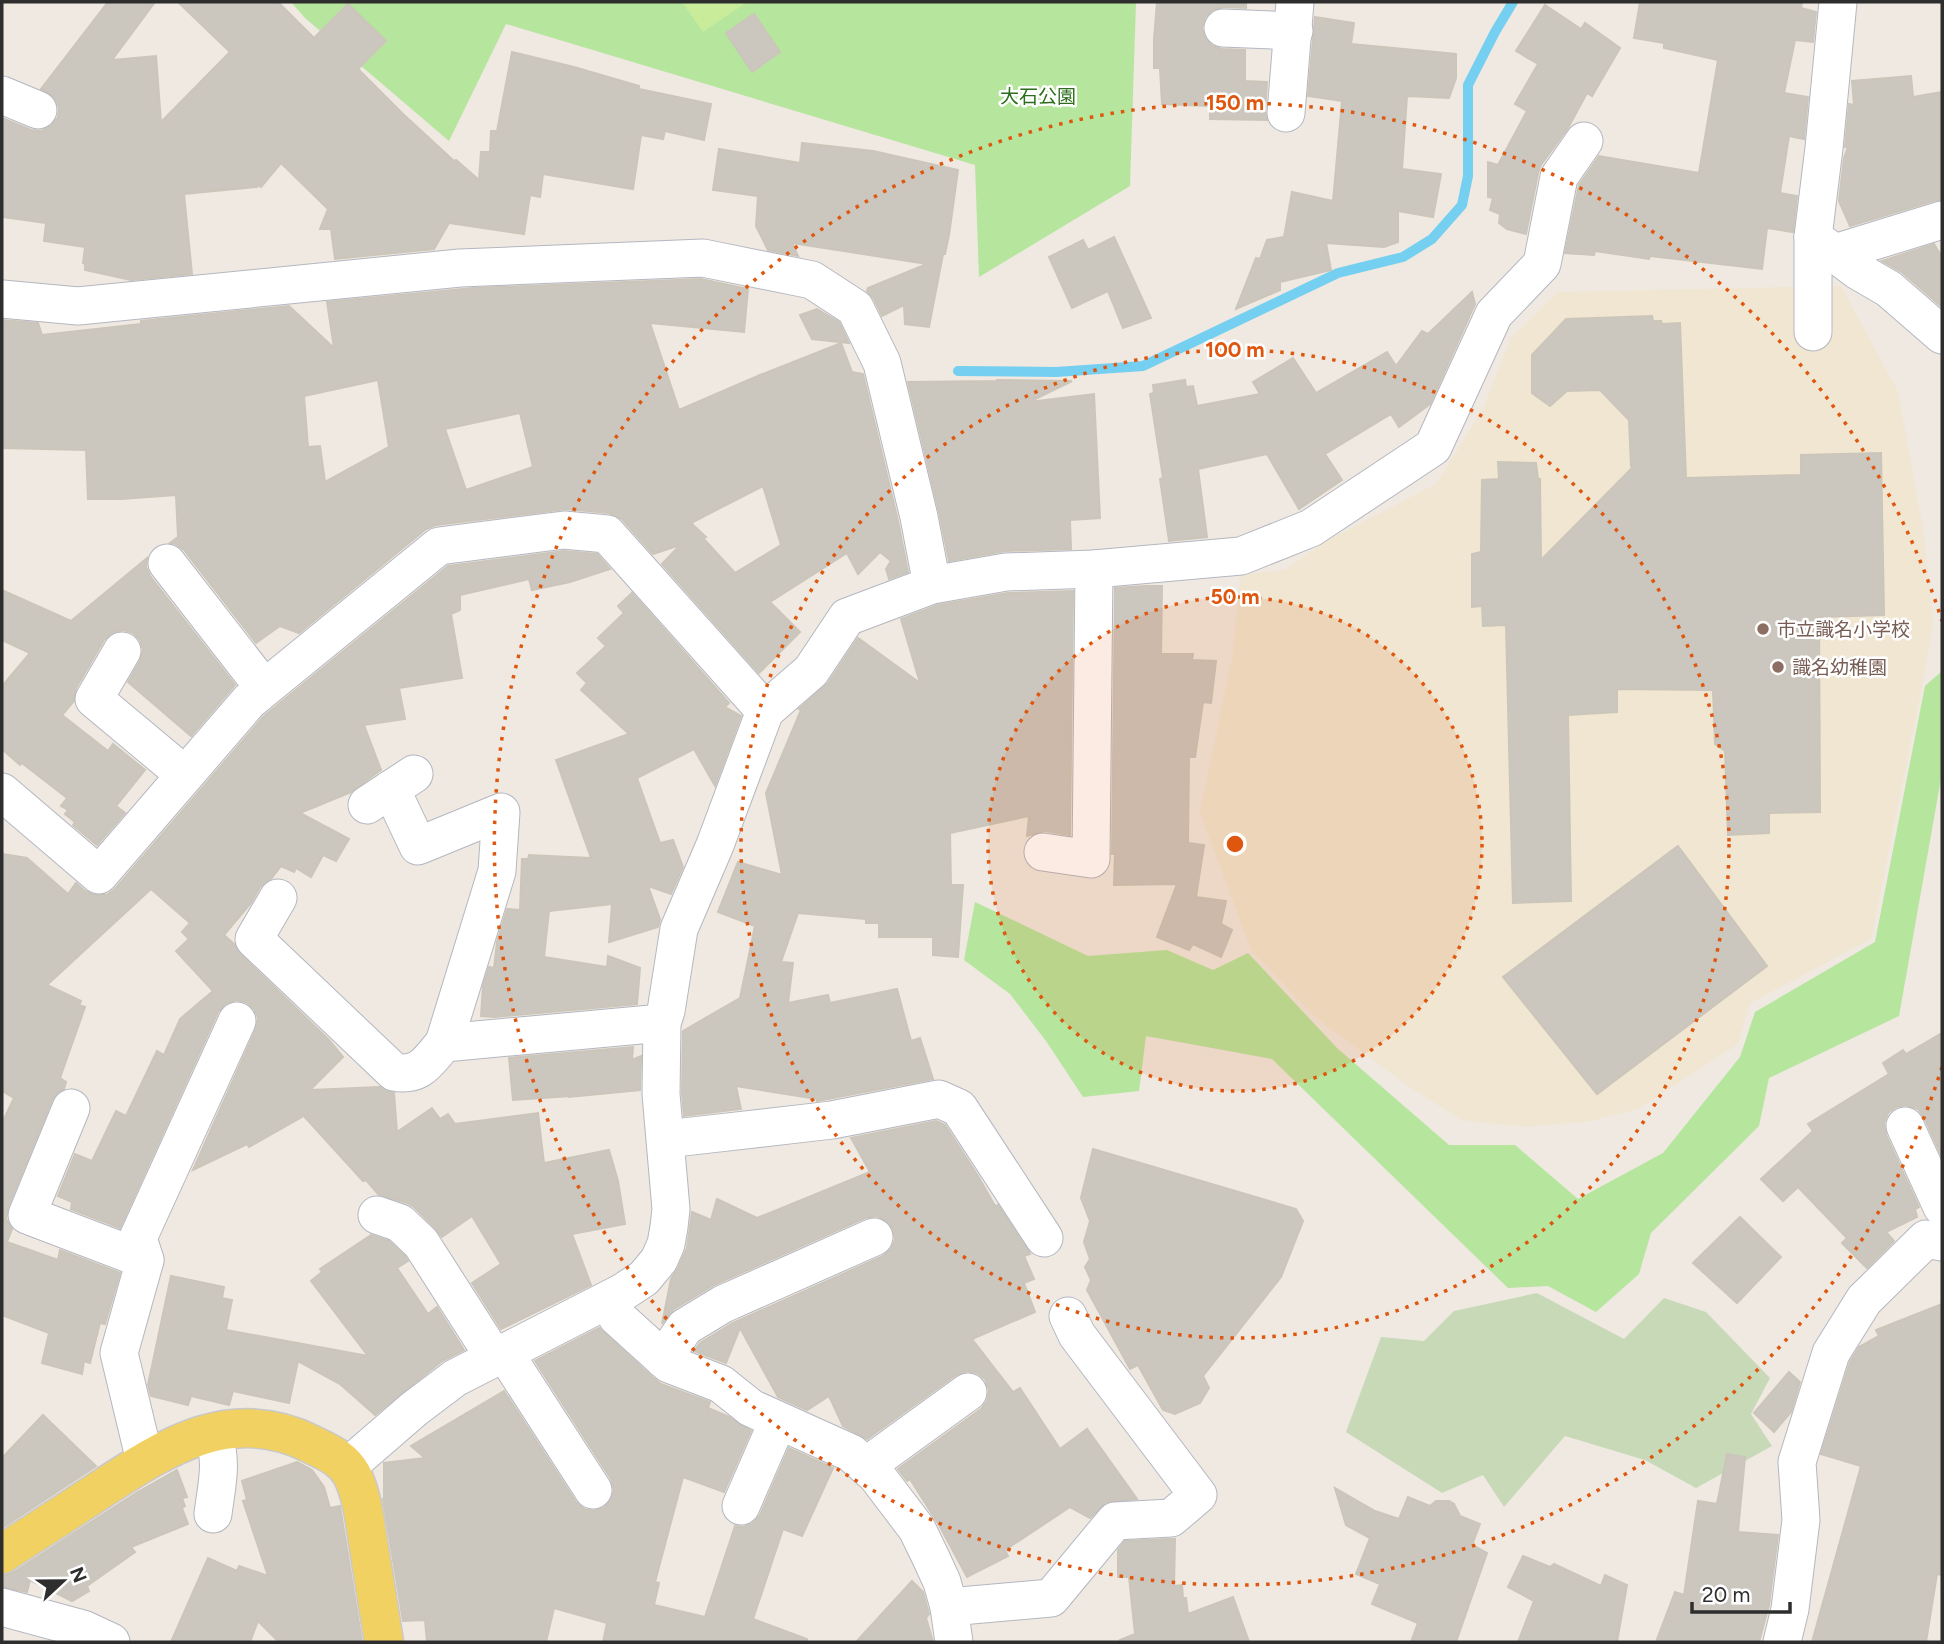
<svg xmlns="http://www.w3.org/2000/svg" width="1944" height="1644" font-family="Figtree,'Noto Sans JP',sans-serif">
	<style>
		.education { fill: #f0e6d1 }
		.green { fill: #b6e59e }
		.cemetery { fill: #c8d9b8 }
		.pitch { fill: #c9ec9a }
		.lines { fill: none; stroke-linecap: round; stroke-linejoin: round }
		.stream { stroke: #75cff0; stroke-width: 10 }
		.building { fill: #cbc7bf; stroke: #cbc5ba; stroke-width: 2; fill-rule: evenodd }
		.minor-casing { stroke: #b4b7c1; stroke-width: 39 }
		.major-casing { stroke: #c9c9c9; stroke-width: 41 }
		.minor { stroke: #fff; stroke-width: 37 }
		.major { stroke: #f2d163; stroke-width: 38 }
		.ring { fill: none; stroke: #df570e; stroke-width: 3.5; stroke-dasharray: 3.5 7 }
		.education-dot { fill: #8d6e63; stroke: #fff; stroke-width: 2.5 }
		.labels { text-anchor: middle; stroke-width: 5; stroke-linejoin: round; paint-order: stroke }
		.park-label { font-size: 19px; fill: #2c6e1b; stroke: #fff }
		.education-label { font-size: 19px; fill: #785e54; stroke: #fff; text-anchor: start }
		.centre { fill: #df570e; stroke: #fff; stroke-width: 3.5 }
		.ring-label { font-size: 21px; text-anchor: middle; font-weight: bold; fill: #df570e; stroke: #fff; stroke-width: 5; stroke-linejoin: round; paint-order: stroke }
	</style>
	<rect width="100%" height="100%" fill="#efe9e1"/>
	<path class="education" d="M1841,286L1898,392L1924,535L1933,622L1924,677L1871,939L1750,1003L1738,1044L1638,1109L1591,1121L1525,1127L1461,1120L1404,1083L1315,1017L1251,950L1200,812L1232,658L1241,575L1285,570L1325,542L1436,484L1482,411L1511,338L1558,292Z"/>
	<g class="green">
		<path d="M291,2H1136L1130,186L979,277L975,165L506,24L449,141L305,18Z"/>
		<path d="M1942,671V773L1899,1016L1769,1078L1759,1126L1651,1233L1639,1274L1596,1312L1548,1286L1508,1288L1272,1059L1146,1036L1139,1091L1083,1097L1046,1041L1010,994L964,960L975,902L1088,956L1167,950L1213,970L1248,953L1337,1048L1449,1145H1515L1578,1199L1663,1153L1740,1057L1755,1012L1875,942L1925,686Z"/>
	</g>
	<path class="cemetery" d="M1537,1293L1624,1339L1664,1298L1706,1312L1770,1378L1751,1414L1772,1446L1696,1488L1645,1460L1565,1436L1504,1507L1483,1475L1442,1493L1346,1432L1381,1337L1424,1341L1454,1311Z"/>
	<path class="pitch" d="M682,2H747L703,32Z"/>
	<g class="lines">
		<path class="stream" d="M958,371L1056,372L1143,366L1338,273L1403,257L1432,239L1462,205L1468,176V85L1495,32L1513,2"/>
	</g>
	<g class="building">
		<path d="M108,2H155L112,60L156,56L161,122L230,52L178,2H278L314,38L348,4L386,41L358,69L403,114L454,161L456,160L479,180L481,152H490L491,131H497L512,52L574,67L639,86V89L711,104L704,140L665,131L663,139L641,135L633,189L543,174L540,197L530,195L524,234L449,223L434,249L335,259L331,229H320L328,209L281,163L261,187L259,185L257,187L184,194L192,274L131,280L85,270V264L83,263L85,247L44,241L46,223L2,217V118L31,130L41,131L51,126L58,117L59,107L54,97L41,89Z"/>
		<path d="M1157,2H1246V8L1224,7L1213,10L1205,17L1202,28L1205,38L1212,46L1222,49L1245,50V81L1267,82L1265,111L1267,120L1210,119V106L1162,104L1160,68H1154V39Z"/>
		<path d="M1640,2H1802L1801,8L1816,12L1813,42L1795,40L1784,93L1808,97L1804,139L1789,136L1780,193L1797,196L1793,232L1767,228L1762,269L1650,256L1649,259L1595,251L1594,255L1565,253L1579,185L1599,156L1699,173L1718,60L1664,48V43L1634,38Z"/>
		<path d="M1545,5L1581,29L1585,23L1620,48L1592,96L1587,93L1568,128L1541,165L1538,173L1526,234L1507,229L1499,223L1500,214L1490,210L1493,198L1488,197V162L1498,165L1527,111L1515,104L1538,64L1516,51Z"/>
		<path d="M754,14L780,52L752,72L726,33Z"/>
		<path d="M1315,17L1354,23L1351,44L1456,54V78L1449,98L1407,96L1402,169L1441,174L1433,217L1398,211V242L1384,247L1326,243L1331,270L1280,282V290L1236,309L1256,258L1260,259L1267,240L1284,237L1292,192L1333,201L1342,101L1308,96Z"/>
		<path d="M1911,76L1913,97L1942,92V200H1936L1850,226L1839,201L1844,158L1848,147H1845L1849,104L1854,105L1852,81Z"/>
		<path d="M802,143L873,151L958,170L949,235L945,254H943L929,327L905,324L904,305L882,316L874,299L867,291L868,288L927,264L792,243L798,256L768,250L756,226L758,196L713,190L719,149L800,163Z"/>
		<path d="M1114,237L1151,318L1123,328L1108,291L1072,308L1049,257L1083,240L1088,250Z"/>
		<path d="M1934,244L1942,257V307L1903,273L1882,261Z"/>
		<path d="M701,279L748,289L744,332L650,323L679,410L760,375L841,343L852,372L863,374L898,521L908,572L889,579L886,569L891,561L880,552L858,574L847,553L770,602L800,632L759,673L662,564L680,545L653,554L622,519L609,513L566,509L436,525L426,529L299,633L280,626L256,643L184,550L176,544L170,543L178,537L176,495L121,499H88L86,450L2,448V320L38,323L42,335L141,324V321L289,306L334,348L327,302L474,288ZM378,380L389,447L325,482L320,446L308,447L304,396ZM520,413L533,467L466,490L445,429ZM763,486L781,545L735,573L703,538L706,537L691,523Z"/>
		<path d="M1472,292L1475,304L1430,404L1399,427L1391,414L1325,454L1342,480L1299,509L1267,454L1198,469L1207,537L1169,541L1160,479L1163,478L1150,394L1154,393L1153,385L1185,380L1186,387L1193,386L1197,406L1260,394L1253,382L1293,358L1316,393L1387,352L1396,366L1422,331L1428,334Z"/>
		<path d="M817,309L839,322L849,343L812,339L800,315Z"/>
		<path d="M1652,316L1653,321H1661L1662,324L1680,323L1686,478L1801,475V455L1881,453L1884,615L1819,617L1820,812L1769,813V833L1728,835L1725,751L1715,744L1713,690L1617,689V712L1568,715L1571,901L1513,903L1506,625L1483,626L1482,606L1472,607V554L1481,552L1482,480L1499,479L1498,462L1536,463L1538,479H1540L1541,560L1633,467L1631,466L1629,420L1600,390L1567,391L1550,406L1532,393V355L1566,319Z"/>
		<path d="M997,380L1072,381L1029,402L1094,394L1100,518L1070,520L1071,549L1005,551L949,561L939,512L908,382L997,381Z"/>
		<path d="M564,551L597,554L610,569L570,582L532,590L529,579L460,595V610L451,614L462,678L399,688L405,719L364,725L381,770L351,792L300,813L349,839L336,861L323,855L311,877L296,868L294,872L281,866L271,879L260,887L251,903L224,935L234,944L240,954L329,1040L343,1057L310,1090L380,1087L394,1093L397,1132L432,1108L440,1119L448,1114L455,1124L538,1113L544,1163L609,1150L618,1181L625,1224L572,1234L591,1285L501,1329L472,1283L501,1264L472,1216L442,1237L435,1228L414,1207L407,1203L379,1195L366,1180L363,1181L302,1114V1117L249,1147L247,1144L193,1170L256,1029L258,1018L254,1009L246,1002L236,1000L225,1004L218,1012L120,1228L71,1209L72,1202L58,1196L75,1154L92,1161L116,1111L126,1116L157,1051L164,1055L180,1019L213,991L176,951L189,939L182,932L190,923L151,889L47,985L81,1001L79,1005L85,1007L60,1078L66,1082L64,1089L58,1092L52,1100L8,1207L6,1219L12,1229L7,1242L58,1260L60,1250L120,1273L105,1324L100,1323L90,1363L84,1361L82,1374L42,1363L49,1333L2,1315V1123L14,1098L2,1091V854L27,858L68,894L76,883L85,891L94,895H107L115,889L264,716L448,566Z"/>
		<path d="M147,558L146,567L150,576L235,685L191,736L128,682L140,661L143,650L140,640L133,633L123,630L112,633L104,640L76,688L74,701L62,715L108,751L113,744L145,770L116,806L125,813L97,845L73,825L75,822L65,814L68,810L61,806L67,798L22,763L20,765L2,749V686L30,653L2,640V590L71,621Z"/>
		<path d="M1145,586H1162L1161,654H1193L1192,660L1216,661L1211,703L1203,702L1195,757H1189L1188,843L1204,845L1196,897L1226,901L1221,924L1232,930L1221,957L1193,944L1189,950L1157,937L1177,884L1114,885L1115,854H1112L1115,588Z"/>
		<path d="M1073,591L1070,835L1045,831L1027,836L1029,816L950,833L951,885H963L958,957L933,955V937H879V923H866V919L798,913L781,962L793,963L788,1003L828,995L830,1003L897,989L911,1041L920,1038L933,1079L817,1101V1099L736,1086L741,1109L684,1116L682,1093L683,1031L740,998L755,926L718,912L738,862L782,875L766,793L801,710L799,709L828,683L858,638L920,683L901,619L938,605L1008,593Z"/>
		<path d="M632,593L729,703L725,707L741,716L715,786L694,749L637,778L660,843L673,840L683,867L671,894L648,886L660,919L658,927L609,942L612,904L549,911L544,957L607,967L608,956L640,968L637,1004L494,1017L481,1016L483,986L489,967L494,968L497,942L507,909L520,910L522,859H528L529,855L591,858L556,760L629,734L581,690L587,683L577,673L606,646L598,638L624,613L618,606Z"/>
		<path d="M1678,846L1767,966L1597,1094L1503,977Z"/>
		<path d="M1942,1033V1157L1924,1117L1918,1109L1906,1105L1896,1107L1888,1113L1884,1123L1886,1135L1919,1207L1915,1209L1917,1217L1886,1232L1894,1241L1867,1268L1842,1243L1847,1238L1798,1187L1783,1201L1761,1179L1813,1131L1808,1124L1889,1074L1883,1063L1903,1050L1906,1054Z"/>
		<path d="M633,1047L632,1060L641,1056L640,1090L568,1097L571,1096L513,1100L509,1058Z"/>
		<path d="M936,1121L945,1125L978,1176L995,1206L998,1205L1029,1252L1030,1254L1024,1256L1034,1279L1024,1283L1035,1312L972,1339L1013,1392L1020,1388L1060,1449L1087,1429L1137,1499L1106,1502L1090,1518L1070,1507L1005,1550L1008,1556L967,1577L939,1525L910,1479L907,1481L898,1469L981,1409L987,1401L989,1390L985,1379L977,1373L967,1371L956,1375L867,1439L843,1426L829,1396L807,1410L778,1397L740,1328L726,1363L694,1351L700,1343L733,1323L883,1256L891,1249L895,1240L893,1229L887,1221L877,1216L865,1218L714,1285L674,1309L662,1324L671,1279L678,1268L687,1248L692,1212L711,1220L717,1199L757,1218L870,1172L851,1138Z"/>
		<path d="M1093,1149L1296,1209L1303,1221L1281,1277L1203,1376L1209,1388L1200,1403L1175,1414L1163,1410L1138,1365L1130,1369L1087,1290L1091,1280L1085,1267L1090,1259L1084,1242L1090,1221L1081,1198Z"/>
		<path d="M1740,1217L1781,1257L1737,1303L1693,1263Z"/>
		<path d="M371,1235L389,1241L405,1256L408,1261L397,1268L428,1314L437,1307L464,1350L442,1361L375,1415L340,1384L298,1361L289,1403L233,1391L229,1405L191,1396L188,1405L151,1396L148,1385L171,1276L224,1287L222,1298L232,1300L226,1330L368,1356L311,1281L322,1272L320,1269Z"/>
		<path d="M1942,1304V1575L1937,1574L1926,1642H1812L1861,1466L1821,1454L1850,1362L1859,1347L1879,1336L1876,1330Z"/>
		<path d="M599,1328L650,1375L651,1379V1376L661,1384L710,1402L708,1408L729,1417L751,1431L724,1492L683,1477L655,1582L659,1583L654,1605L705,1617L735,1526L744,1527L753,1523L760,1515L789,1448L833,1468L802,1536L783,1529L753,1619L807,1639L806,1642H603L607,1623L554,1608L546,1642H427L425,1620L403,1621L383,1499H384V1463L425,1458L411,1446L504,1391L576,1502L584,1509L593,1511L604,1508L611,1500L614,1490L611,1479L535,1361Z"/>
		<path d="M1789,1372L1800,1382L1791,1412L1774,1432L1754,1413Z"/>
		<path d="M43,1415L96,1466L2,1528V1458Z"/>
		<path d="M1727,1454L1745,1457L1738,1532L1778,1535L1769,1605L1759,1642H1656L1675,1592L1684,1595L1698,1501L1717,1504Z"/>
		<path d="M297,1462L312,1470L324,1487L330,1508L340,1506L362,1642H279L258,1621L250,1642H171L208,1558L237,1571L239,1566L268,1576L243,1501L247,1500L242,1481Z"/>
		<path d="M177,1470L187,1497L182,1498L185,1506L182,1508L188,1524L131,1547L135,1552L87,1586L89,1591L72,1601L30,1580L27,1592L2,1587V1576L14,1572L136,1493Z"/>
		<path d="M1335,1488L1375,1511L1399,1519L1408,1497L1430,1506L1436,1501H1449L1454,1504L1460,1516L1480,1524L1472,1545L1487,1553L1456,1642H1411L1418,1623L1372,1604L1380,1584L1356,1574L1370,1538L1346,1525Z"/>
		<path d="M1169,1539H1175L1174,1586L1182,1585L1183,1598H1186L1188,1614L1233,1597L1249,1642H1121L1120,1640L1135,1634L1129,1577H1118V1550L1125,1541Z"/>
		<path d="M1523,1556L1550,1567L1554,1564L1601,1586L1605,1575L1627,1585L1617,1642H1518L1534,1601L1508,1587Z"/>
		<path d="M912,1581L923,1592L929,1614L926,1618L933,1642H856Z"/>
	</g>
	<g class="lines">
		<defs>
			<g id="minor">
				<path d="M1223,28L1294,31"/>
				<path d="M2,95L38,110"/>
				<path d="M1286,113L1295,2"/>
				<path d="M1813,237L1858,271L1889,289L1942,335"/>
				<path d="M1835,253L1942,220"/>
				<path d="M2,299L78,306L460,268L703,258L812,280L855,308L882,363L919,517L932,585L847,617L811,671L765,711L715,845L679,929L666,1011L662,1023L661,1094L671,1209L669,1227L666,1244L659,1260L644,1278L623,1292L455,1378L414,1409L347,1467"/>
				<path d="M1813,332V237L1824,148L1838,2"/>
				<path d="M167,563L264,688"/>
				<path d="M932,585L1006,572L1094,569L1241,556L1311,528L1433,447L1494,314L1542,264L1559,177L1584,141"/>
				<path d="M122,651L94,699L185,775"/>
				<path d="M391,789L418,846L501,812L497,871L444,1043L662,1023"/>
				<path d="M2,792L99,875L249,701L439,546L564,530L607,534L765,711"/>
				<path d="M367,805L414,774"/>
				<path d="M1043,852L1091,859L1094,569"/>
				<path d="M278,898L254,939L394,1072C421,1077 428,1061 444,1043"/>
				<path d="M71,1108L27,1215L145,1260"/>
				<path d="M1905,1126L1942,1207"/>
				<path d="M666,1139L832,1120L939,1099L959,1108L1044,1238"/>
				<path d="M377,1215L400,1223L421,1243L494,1357"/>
				<path d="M607,1301L617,1317L669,1364L721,1384L751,1408L851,1453L876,1475L917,1529L931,1558L942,1582L949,1607L954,1642"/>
				<path d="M504,1352L593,1490"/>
				<path d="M663,1359L685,1327L723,1304L874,1237"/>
				<path d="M145,1461L119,1353L145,1260L138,1238L237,1021"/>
				<path d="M866,1466L968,1392"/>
				<path d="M741,1506L778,1421"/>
				<path d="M213,1514C217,1482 223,1464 213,1433"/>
				<path d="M2,1607L83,1629L111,1642"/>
				<path d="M949,1607L1051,1598L1115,1521L1171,1518L1198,1495L1077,1335L1068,1316"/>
				<path d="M1782,1642L1790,1609L1801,1520L1797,1462L1831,1353L1864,1300L1926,1239L1942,1242"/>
			</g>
			<path id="major" d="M2,1554C34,1533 67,1512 100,1490C166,1447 231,1404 311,1444C327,1452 343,1458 352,1475C363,1497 365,1524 369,1548C374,1579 379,1611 384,1642"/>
		</defs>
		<use href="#minor" class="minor-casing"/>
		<use href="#major" class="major-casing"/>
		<use href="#minor" class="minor"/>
		<use href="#major" class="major"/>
	</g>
	<circle cx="1235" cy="844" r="247" fill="#df570e" fill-opacity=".12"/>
	<g class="ring">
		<circle cx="1235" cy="844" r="247"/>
		<circle cx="1235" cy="844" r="494"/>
		<path d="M1942 1067A741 741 0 1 1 1942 621"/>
	</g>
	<g class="education-dot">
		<circle cx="1763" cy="629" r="7"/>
		<circle cx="1778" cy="667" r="7"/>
	</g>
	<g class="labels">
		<g class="park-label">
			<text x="1038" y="103">大石公園</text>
		</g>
		<g class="education-label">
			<text x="1777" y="636">市立識名小学校</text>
			<text x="1792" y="674">識名幼稚園</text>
		</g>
	</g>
	<circle cx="1235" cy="844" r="10" class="centre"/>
	<g class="ring-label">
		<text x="1235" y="110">150 m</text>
		<text x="1235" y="357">100 m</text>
		<text x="1235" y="604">50 m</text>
	</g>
	<rect width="1944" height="1644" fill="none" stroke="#2e2e2e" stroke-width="7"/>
	<g transform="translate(63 1581) rotate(68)" stroke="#ffffff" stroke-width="5" paint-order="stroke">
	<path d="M0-5L12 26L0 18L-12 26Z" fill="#2e2e2e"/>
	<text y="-10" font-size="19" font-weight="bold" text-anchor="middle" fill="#2e2e2e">N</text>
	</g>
	<path d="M1692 1602v10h98v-10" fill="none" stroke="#2e2e2e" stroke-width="3.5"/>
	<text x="1702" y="1602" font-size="21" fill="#2e2e2e" stroke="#ffffff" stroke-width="5" paint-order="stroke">20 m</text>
</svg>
